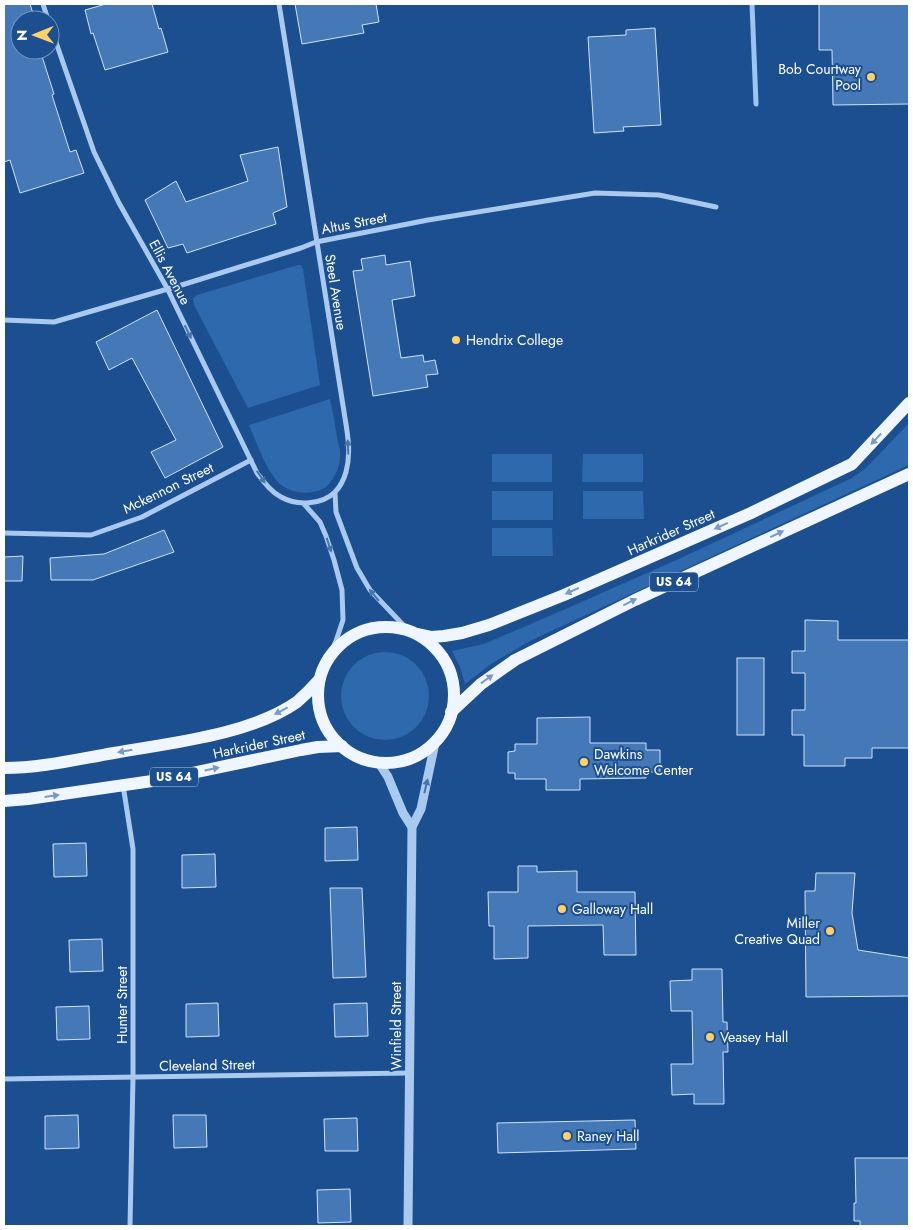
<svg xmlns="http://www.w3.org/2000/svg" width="913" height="1230" font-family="Jost,sans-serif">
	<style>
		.green { fill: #2e69ad }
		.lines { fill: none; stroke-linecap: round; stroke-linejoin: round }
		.stream { stroke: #9cc4f0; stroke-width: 5 }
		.building { fill: #4478b7; stroke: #cfe3fa }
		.minor { stroke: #a9c9ee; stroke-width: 5 }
		.tertiary { stroke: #a9c9ee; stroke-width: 9 }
		.primary { stroke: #f0f6ff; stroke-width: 12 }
		.oneway { fill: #4674ac }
		.oneway2 { fill: #7b9ac1 }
		.poi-dot { fill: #ffd166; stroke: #1b4f8f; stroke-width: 2 }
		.labels { text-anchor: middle; stroke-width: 4; stroke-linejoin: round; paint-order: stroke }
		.shield { fill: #1b4f8f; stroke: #bbcadd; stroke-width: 1 }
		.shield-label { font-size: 12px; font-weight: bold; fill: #fff }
		.poi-label { font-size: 14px; fill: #fff; stroke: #1b4f8f; text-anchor: start }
		.street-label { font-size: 14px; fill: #fff; stroke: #1b4f8f }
	</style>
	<rect width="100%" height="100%" fill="#1b4f8f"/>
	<g class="green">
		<path d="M298,265H301L303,269L320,385L248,408L194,305L193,298L197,295Z"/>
		<path d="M330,399C333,412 335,424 337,437C338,443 341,450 340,456C340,467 334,480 326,487C313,496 290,494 279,483C266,471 256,441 249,425Z"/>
		<path d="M909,423V465L530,641L491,664L465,684L460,667L452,651L484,644L577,604L683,557L852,478L866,468Z"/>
		<rect x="492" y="454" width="60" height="28"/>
		<path d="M583,454H643V482H582Z"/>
		<rect x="492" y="491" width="61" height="29"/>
		<path d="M583,491H643L644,519H583Z"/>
		<path d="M492,528H552L553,556H492Z"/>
		<circle cx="385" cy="696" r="44"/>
	</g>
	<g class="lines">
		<path class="stream" d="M752,4L756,104"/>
	</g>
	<g class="building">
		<path d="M4,4H30L35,20H20V50H40L54,94L52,95L70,152L76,150L84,173L20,193L10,160L4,162Z"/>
		<path d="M106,4H152L159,29L161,28L168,52L105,70L93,33L91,34L85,10Z"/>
		<path d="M295,4H376L379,22L362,25L364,33L302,44Z"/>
		<path d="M819,4H909V104L833,105L832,50H819Z"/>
		<path d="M655,28L661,125L623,127L624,131L594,133L588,37L626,35V30Z"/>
		<path d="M278,147L287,207L273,213L276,224L187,253L183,244L168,248L145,200L176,181L186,202L248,181L240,155Z"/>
		<path d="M385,255L386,265L410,261L415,296L392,300L401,358L423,355L424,362L435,360L438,374L426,375L428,387L373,396L353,271L363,270L361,259Z"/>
		<path d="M157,310L223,447L165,478L151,452L176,440L132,358L109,370L96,342Z"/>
		<path d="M164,530L174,552L93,580H51L50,558L104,554Z"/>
		<path d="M23,556L22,581H4V557Z"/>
		<path d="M805,620L838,621V640H909V748H872V758H845V766H804V735H792V710H805V673H792V651H805Z"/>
		<rect x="737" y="658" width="27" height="77"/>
		<path d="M590,717V743H646V750H660V772H646V778L580,779V790H546V779H515V773H508V752L515,751V744H537V718Z"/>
		<path d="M357,827L358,860L325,861V828Z"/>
		<path d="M86,843L87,876L54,877L53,844Z"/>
		<path d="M215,854L216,887L182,888V855Z"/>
		<path d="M518,866H537V872L577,871V892H635L636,955H604L603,925L528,926V958L494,959V926H489L488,892H518Z"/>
		<path d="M816,873H855L852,913L858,950L909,958V996L806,997L805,891H815Z"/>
		<path d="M330,888H362L366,977L333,978Z"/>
		<path d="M102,939L103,971L70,972L69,940Z"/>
		<path d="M692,969H722L723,1022H727L728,1052H723L724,1104H694V1094L672,1095L671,1064H693L692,1011H671L670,981L692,980Z"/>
		<path d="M218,1003L219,1036L186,1037V1004Z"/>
		<path d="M367,1003L368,1036L335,1037L334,1004Z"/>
		<path d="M89,1006L90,1039L57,1040L56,1007Z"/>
		<path d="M78,1115L79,1148L45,1149V1116Z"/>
		<path d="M173,1115H206L207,1147L174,1148Z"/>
		<path d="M357,1118L358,1151H325L324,1119Z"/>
		<path d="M635,1120L636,1149L498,1153L497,1123Z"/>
		<path d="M855,1158H909V1226H860V1221H854V1203H856Z"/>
		<path d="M350,1189L351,1222L318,1223L317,1190Z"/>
	</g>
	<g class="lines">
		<g class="minor">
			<path d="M43,4L48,20"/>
			<path d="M50,25L94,152L119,203L167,288L257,473C264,482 271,492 281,497C297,506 322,505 335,492C340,487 344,479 346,472C351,454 348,436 345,418C322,280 302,142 279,4"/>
			<path d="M4,320L54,322L185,284L301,248L316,242L428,220L595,193L659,195L716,207"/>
			<path d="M335,493L336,512L357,568L370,590L408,630"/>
			<path d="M304,504L320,522L326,536L334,560L342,590L343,620L336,641L326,663"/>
			<path d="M4,533L91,535L142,517L251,460"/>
			<path d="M123,785L133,849V1077L130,1226"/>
			<path d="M4,1079L410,1073"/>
		</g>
		<g class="tertiary">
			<path d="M379,763L388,777L403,813L412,827"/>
			<path d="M408,1226L412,827L421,809L435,743"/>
		</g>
		<g class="primary">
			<circle cx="386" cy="695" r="68"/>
			<path d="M418,634L432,637L444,636L462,633L489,625L564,595L751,513L852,464L909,403"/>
			<path d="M451,712L481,684L515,660L635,600L909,474"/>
			<path d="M4,768C41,768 78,759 114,753C170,743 250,735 297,702C305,695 312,688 319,680"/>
			<path d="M4,801L28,799L159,780L301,750L318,747L342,746"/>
		</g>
	</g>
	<defs><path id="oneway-solid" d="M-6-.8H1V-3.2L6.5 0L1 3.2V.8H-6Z" transform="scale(1.25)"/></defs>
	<g class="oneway">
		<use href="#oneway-solid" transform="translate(188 332) rotate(64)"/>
		<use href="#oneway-solid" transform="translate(348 447) rotate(-92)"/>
		<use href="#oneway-solid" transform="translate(261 477) rotate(56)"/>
		<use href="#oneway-solid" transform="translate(329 545) rotate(72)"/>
		<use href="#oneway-solid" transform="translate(374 595) rotate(-130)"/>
		<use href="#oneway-solid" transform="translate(426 786) rotate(-77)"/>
	</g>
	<g class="oneway2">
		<use href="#oneway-solid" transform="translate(876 439) rotate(133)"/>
		<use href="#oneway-solid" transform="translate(721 526) rotate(156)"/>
		<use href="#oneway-solid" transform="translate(777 534) rotate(-25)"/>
		<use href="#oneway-solid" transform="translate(572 591) rotate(156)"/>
		<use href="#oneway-solid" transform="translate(630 602) rotate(-26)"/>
		<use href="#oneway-solid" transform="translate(487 679) rotate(-36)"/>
		<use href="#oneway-solid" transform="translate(281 711) rotate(152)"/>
		<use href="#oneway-solid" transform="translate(125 751) rotate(170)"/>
		<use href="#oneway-solid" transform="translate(212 769) rotate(-12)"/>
		<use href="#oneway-solid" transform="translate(52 796) rotate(-8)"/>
	</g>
	<g class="poi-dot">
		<circle cx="871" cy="77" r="5"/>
		<circle cx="456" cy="340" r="5"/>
		<circle cx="584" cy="762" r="5"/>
		<circle cx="562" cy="909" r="5"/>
		<circle cx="830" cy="931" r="5"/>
		<circle cx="710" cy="1037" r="5"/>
		<circle cx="567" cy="1136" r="5"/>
	</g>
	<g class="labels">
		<g class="shield">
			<rect x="650" y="572.5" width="48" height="19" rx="4"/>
			<rect x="150" y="767.5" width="48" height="19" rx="4"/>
		</g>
		<g class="shield-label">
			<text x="674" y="586">US 64</text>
			<text x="174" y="781">US 64</text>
		</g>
		<g class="poi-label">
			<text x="861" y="74" text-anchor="end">Bob Courtway<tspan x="861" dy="16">Pool</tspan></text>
			<text x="466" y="345">Hendrix College</text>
			<text x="594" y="759">Dawkins<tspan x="594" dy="16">Welcome Center</tspan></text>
			<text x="572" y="914">Galloway Hall</text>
			<text x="820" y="928" text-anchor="end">Miller<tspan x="820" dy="16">Creative Quad</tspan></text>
			<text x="720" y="1042">Veasey Hall</text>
			<text x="577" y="1141">Raney Hall</text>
		</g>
		<g class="street-label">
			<text transform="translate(354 223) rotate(-11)" y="5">Altus Street</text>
			<text transform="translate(170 272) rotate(62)" y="5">Ellis Avenue</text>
			<text transform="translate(336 292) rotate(81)" y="5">Steel Avenue</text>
			<text transform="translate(168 488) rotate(-26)" y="5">Mckennon Street</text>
			<text transform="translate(671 532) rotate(-24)" y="5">Harkrider Street</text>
			<text transform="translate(259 744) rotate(-12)" y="5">Harkrider Street</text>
			<text transform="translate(122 1005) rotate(-90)" y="5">Hunter Street</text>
			<text transform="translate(396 1026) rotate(-90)" y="5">Winfield Street</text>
			<text transform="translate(207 1065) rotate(-1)" y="5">Cleveland Street</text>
		</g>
	</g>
	<rect width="913" height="1230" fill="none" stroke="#ffffff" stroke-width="10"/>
	<g transform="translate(35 35) rotate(269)"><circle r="24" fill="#1b4f8f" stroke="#7695bc"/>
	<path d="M0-4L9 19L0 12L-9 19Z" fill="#ffd166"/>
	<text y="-8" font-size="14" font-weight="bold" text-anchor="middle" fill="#ffffff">N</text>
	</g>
</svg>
